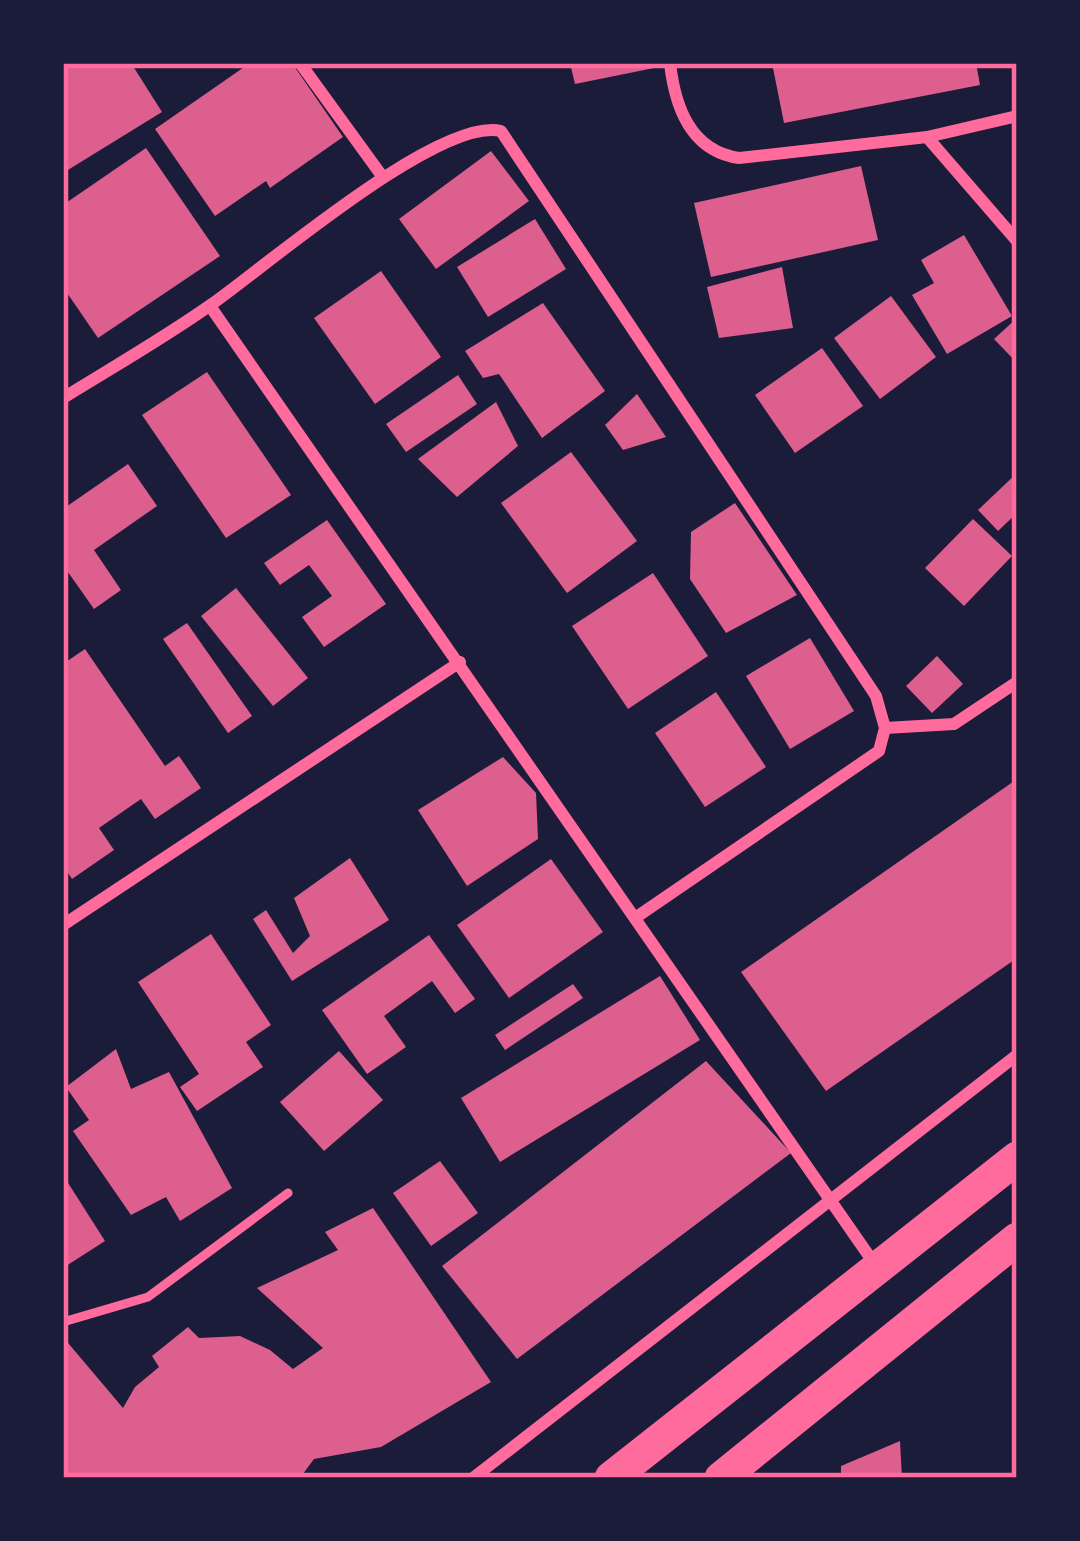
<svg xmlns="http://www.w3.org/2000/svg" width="1080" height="1541" font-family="Mulish,sans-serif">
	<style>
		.building { fill: #dd5f8e }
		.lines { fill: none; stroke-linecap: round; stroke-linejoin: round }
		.service { stroke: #ff6b9d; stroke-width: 9 }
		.minor { stroke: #ff6b9d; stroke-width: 12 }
		.trunk { stroke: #ff6b9d; stroke-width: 33 }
		.neatline { fill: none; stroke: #ff6b9d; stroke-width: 4.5 }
	</style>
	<rect width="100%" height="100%" fill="#1b1b3a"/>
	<g class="building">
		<path d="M63 63H131L162 112 63 173Z"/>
		<path d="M250 63H292L343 137 270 188 266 181 215 216 155 129Z"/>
		<path d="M570 63H669V65L575 84Z"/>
		<path d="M772 63H976L980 85 784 123Z"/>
		<path d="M146 148 220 256 98 338 63 287V205Z"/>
		<path d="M491 151 529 201 436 269 399 219Z"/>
		<path d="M861 166 878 240 711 277 694 203Z"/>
		<path d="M535 219 566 269 488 317 457 267Z"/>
		<path d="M964 235 1012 316 947 354 912 295 934 283 921 260Z"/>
		<path d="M782 267 793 328 719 338 707 287Z"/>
		<path d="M381 271 441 357 375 404 314 318Z"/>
		<path d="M891 296 936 357 880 399 834 338Z"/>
		<path d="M543 303 605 391 542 438 499 374 483 378 465 351Z"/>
		<path d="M1017 318V363L994 339Z"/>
		<path d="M822 348 863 406 795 453 755 395Z"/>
		<path d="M207 372 291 495 226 538 142 415Z"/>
		<path d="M458 375 477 404 406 452 386 424Z"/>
		<path d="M637 394 666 437 623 450 605 425Z"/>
		<path d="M496 402 518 446 457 497 418 459Z"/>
		<path d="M571 452 637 541 567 593 501 503Z"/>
		<path d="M128 464 157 506 94 550 121 590 94 609 63 565V509Z"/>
		<path d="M1017 473V513L998 531 978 510Z"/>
		<path d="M735 503 797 595 726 633 690 579 691 532Z"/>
		<path d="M973 519 1012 556 964 606 925 568Z"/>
		<path d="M327 520 386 604 324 647 302 617 332 596 309 565 280 585 264 563Z"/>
		<path d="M653 573 708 656 628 709 572 626Z"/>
		<path d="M236 588 308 678 273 706 201 616Z"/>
		<path d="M187 623 252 716 228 733 163 639Z"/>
		<path d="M810 638 854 711 790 749 746 676Z"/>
		<path d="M85 649 165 766 179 756 201 788 155 819 141 799 99 828 114 850 72 879 63 865V664Z"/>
		<path d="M937 656 963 684 932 713 906 686Z"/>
		<path d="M716 692 766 767 705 807 655 733Z"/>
		<path d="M503 757 536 793 538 839 467 886 418 810Z"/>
		<path d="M1017 779V958L826 1091 741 972Z"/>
		<path d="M350 858 389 920 292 981 253 919 266 910 293 953 310 936 294 898Z"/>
		<path d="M551 859 603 932 509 998 457 925Z"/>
		<path d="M211 934 271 1025 246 1042 263 1067 197 1111 180 1087 199 1074 138 982Z"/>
		<path d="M429 935 475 999 455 1013 432 981 384 1016 406 1047 367 1074 322 1010Z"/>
		<path d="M660 976 700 1040 500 1162 461 1098Z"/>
		<path d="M573 984 583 998 505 1050 495 1035Z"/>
		<path d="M116 1049 131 1089 169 1072 232 1188 180 1221 166 1197 131 1215 73 1131 89 1120 66 1087Z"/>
		<path d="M339 1051 383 1100 324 1151 280 1102Z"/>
		<path d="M706 1061 791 1153 517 1359 442 1266Z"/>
		<path d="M440 1161 478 1213 431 1246 393 1193Z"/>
		<path d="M63 1175 105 1241 63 1268Z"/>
		<path d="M373 1208 491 1382 381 1447 314 1459 300 1478H63V1337L123 1408 135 1387 159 1367 152 1356 188 1327 199 1338 240 1336 270 1350 293 1369 323 1348 257 1288 338 1250 325 1232Z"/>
		<path d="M900 1441 902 1478H841V1466Z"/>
	</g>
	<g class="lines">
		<path class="service" d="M63 1322 148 1297 288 1193"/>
		<g class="minor">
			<path d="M300 63 382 176"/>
			<path d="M670 63C675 108 691 151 739 158L927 137 1017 116"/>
			<path d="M927 137 1017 241"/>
			<path d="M210 306 876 1266"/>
			<path d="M63 398C113 367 164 338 212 304 266 266 440 116 501 131L876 696 885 728 879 751 635 918"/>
			<path d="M885 728 954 724 1017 682"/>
			<path d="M63 925 460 662"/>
			<path d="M473 1478 1017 1055"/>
		</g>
		<g class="trunk">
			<path d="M611 1478 1017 1158"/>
			<path d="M721 1478 1017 1239"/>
		</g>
	</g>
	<rect width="1080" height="1541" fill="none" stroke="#1b1b3a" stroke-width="132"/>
	<rect x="66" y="66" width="948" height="1409" class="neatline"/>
</svg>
